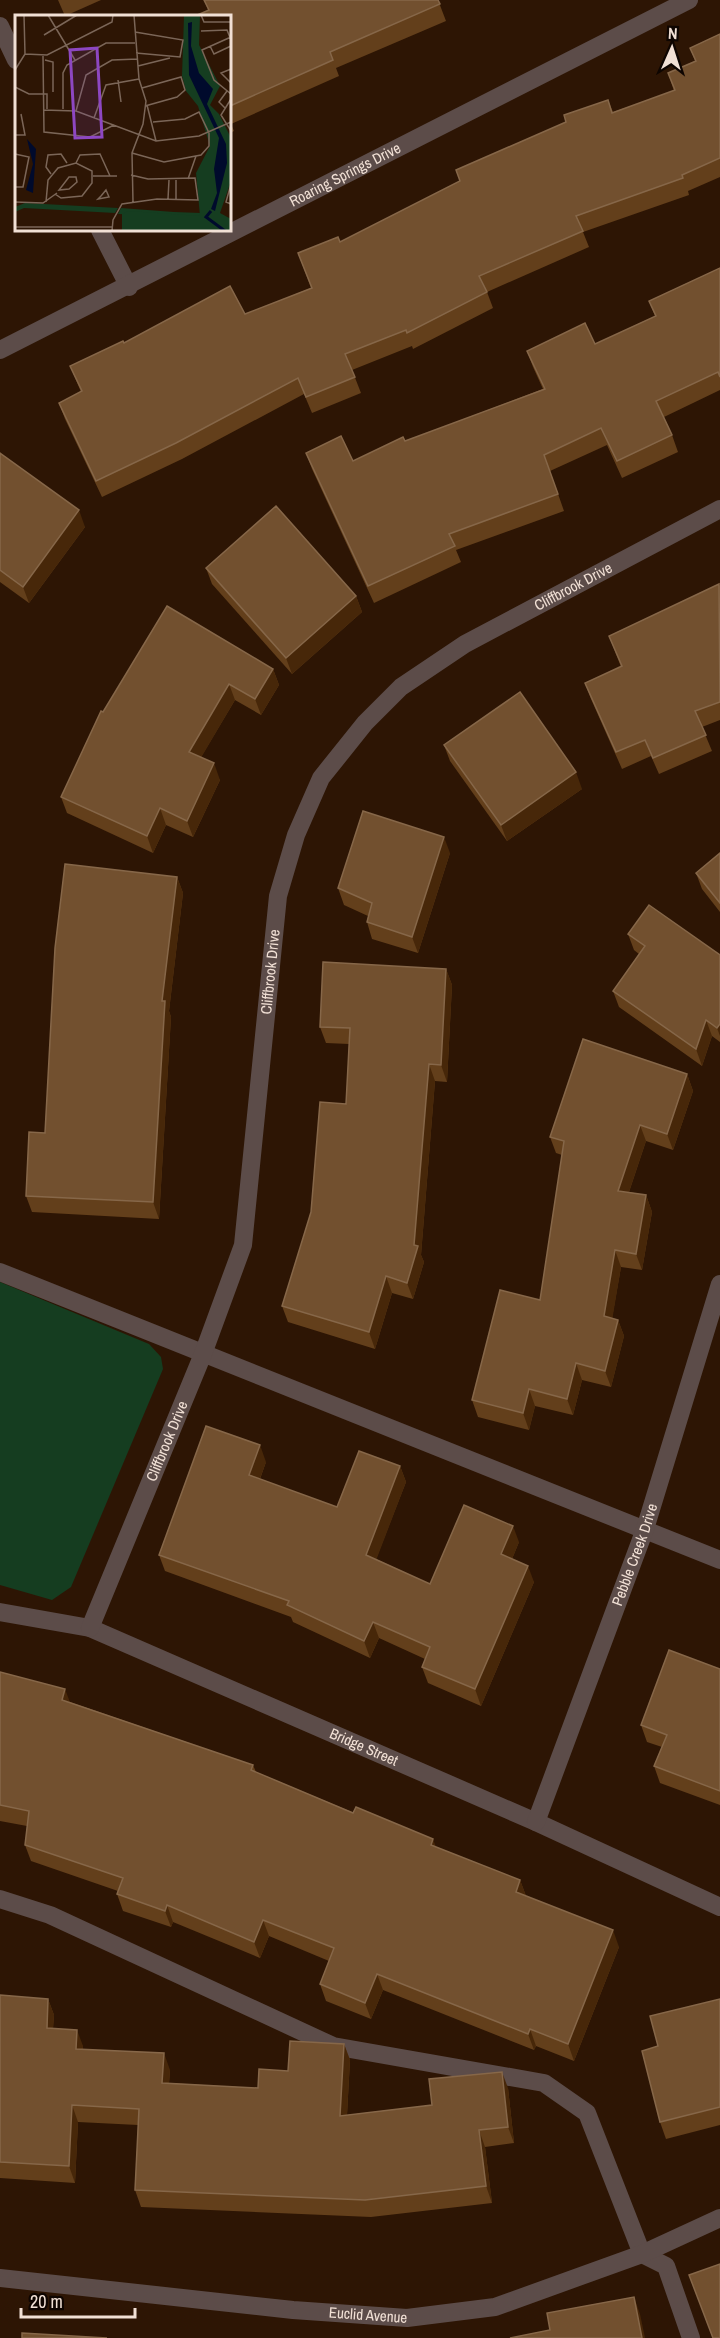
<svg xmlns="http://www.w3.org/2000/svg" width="720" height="2338" font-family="'Archivo Narrow',sans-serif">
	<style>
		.green { fill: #153d20 }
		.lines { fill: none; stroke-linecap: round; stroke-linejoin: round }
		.minor { stroke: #5c4c49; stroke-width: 18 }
		.wall { fill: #633f1b }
		.shaded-wall { fill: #472709 }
		.building { fill: #72502f; stroke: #866749; stroke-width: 1.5 }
		.labels { text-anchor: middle; stroke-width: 6; stroke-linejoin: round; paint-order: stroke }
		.street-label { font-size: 15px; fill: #f1e0d5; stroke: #0e0501 }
		.inset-river { fill: none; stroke: #000a2c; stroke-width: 3 }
		.inset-road { fill: none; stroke: #7b6658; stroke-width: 1.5 }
		.view { fill: #8d47c2; fill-opacity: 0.15; stroke: #8d47c2; stroke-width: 3 }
		.inset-edge { fill: none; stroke: #f1e0d5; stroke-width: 3 }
	</style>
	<rect width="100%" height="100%" fill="#2d1504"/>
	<path class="green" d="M0 1282 149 1344 161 1357 163 1369 71 1587 52 1600 0 1585Z"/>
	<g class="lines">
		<g class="minor">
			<path d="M0 26 16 60"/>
			<path d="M100 230 129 287"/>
			<path id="s1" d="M0 350 689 0"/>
			<path d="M0 1272 720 1560"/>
			<path id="s2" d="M0 1612 90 1628 536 1822 720 1907"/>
			<path id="s3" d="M90 1628 203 1354 243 1245 278 896 296 835 321 778 365 723 401 687 465 644 720 509"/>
			<path id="s4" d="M536 1822 645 1529 720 1284"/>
			<path d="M0 1899 50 1915 333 2046 544 2083 587 2113 642 2254 666 2266 691 2338"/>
			<path id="s5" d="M0 2278 293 2310 407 2318 495 2307 642 2254 720 2218"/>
		</g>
	</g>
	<g class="wall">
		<path d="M58 0H101L65 16Z"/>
		<path d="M204 0H438L446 21 336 68 339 76 231 124 234 131 230 133V16L208 10Z"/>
		<path d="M720 34V177L688 191 689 195 583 232 589 247 487 292 493 308 413 349 412 346 352 370 361 393 312 413 304 394 182 459 102 497 65 419 59 403 81 392 70 366 124 343 245 314 311 288 298 253 340 242 460 181 456 170 566 122 608 100 613 112 674 91 668 73 695 61 690 48Z"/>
		<path d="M720 268V390L664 417 672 435 678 452 622 478 607 445 550 471 564 511 456 550 461 562 374 603 312 469 306 453 353 461 543 389 533 367 527 351 595 344 655 316 649 301Z"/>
		<path d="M0 453 85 527 29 603 0 582Z"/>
		<path d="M206 568 356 596 362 612 292 674 212 584Z"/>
		<path d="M720 585V720L702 727 712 751 659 774 651 756 622 769 591 699 585 683 621 667 609 636Z"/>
		<path d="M273 669 279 685 261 715 235 700 201 757 220 780 193 837 166 825 153 853 67 813 61 797 103 712Z"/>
		<path d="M444 745 582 789 507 841 450 761Z"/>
		<path d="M450 853 418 953 372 939 367 922 368 916 344 905 338 888Z"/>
		<path d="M720 853V912L702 889 696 873Z"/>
		<path d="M177 877 183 893 169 1011 171 1017 159 1219 32 1212 26 1196 45 1133Z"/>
		<path d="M628 934 720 955V1042L712 1036 702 1066 619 1007 613 991 639 954 634 950Z"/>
		<path d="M446 969 452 985 447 1082 435 1081 421 1255 424 1262 413 1299 392 1293 375 1349 288 1322 282 1306 346 1104 349 1044 326 1043 320 1027Z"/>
		<path d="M687 1074 693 1091 673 1150 646 1141 629 1192 646 1195 652 1212 642 1270 621 1267 612 1318 618 1320 624 1336 611 1387 582 1380 573 1415 535 1406 529 1430 478 1417 472 1400 540 1300 562 1155 556 1153 550 1137Z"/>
		<path d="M266 1462 260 1479 337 1507 400 1466 406 1482 376 1559 430 1584 519 1542 512 1559 534 1582 481 1706 428 1683 422 1667 425 1659 379 1638 370 1658 293 1622 291 1617 165 1571 159 1555Z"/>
		<path d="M720 1669V1805L660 1783 654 1766 662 1747 647 1742 641 1725Z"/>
		<path d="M0 1672 70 1702 253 1765 256 1772 436 1847 520 1880 526 1896 619 1947 574 2061 536 2046 534 2050 383 1990 371 2019 326 2001 320 1984 329 1961 269 1936 260 1958 173 1922 171 1927 123 1911 117 1894 118 1891 31 1861 25 1845 27 1826 0 1821Z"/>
		<path d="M0 1995 48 1999 54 2015 53 2028 83 2046V2049L170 2070 169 2083 258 2088 288 2071 344 2044 350 2060 347 2115 432 2105 508 2088 514 2143 485 2147 492 2203 371 2217 141 2207 135 2190 138 2125 78 2122 75 2183 0 2178Z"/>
		<path d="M720 1999V2125L666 2139 660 2122 658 2046Z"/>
	</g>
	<g class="shaded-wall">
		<path d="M79 510 85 527 29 603 23 587Z"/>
		<path d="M356 596 362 612 292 674 286 658Z"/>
		<path d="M273 669 279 685 261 715 255 699Z"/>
		<path d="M229 684 235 700 195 768 189 752Z"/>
		<path d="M214 763 220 780 193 837 187 821Z"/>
		<path d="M576 772 582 789 507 841 501 825Z"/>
		<path d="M160 808 166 825 153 853 147 836Z"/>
		<path d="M444 837 450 853 418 953 412 937Z"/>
		<path d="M177 877 183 893 169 1011 171 1017 159 1219 153 1202 162 1001Z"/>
		<path d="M446 969 452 985 447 1082 441 1065Z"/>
		<path d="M706 1020 712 1036 702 1066 696 1049Z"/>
		<path d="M720 1024V1036L717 1028Z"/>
		<path d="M429 1064 435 1081 421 1255 424 1262 413 1299 407 1283 414 1245Z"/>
		<path d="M687 1074 693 1091 673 1150 667 1134Z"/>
		<path d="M640 1125 646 1141 624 1207 618 1191Z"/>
		<path d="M646 1195 652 1212 642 1270 636 1254Z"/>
		<path d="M615 1250 621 1267 610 1333 604 1316Z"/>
		<path d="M386 1276 392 1293 375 1349 369 1332Z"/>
		<path d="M618 1320 624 1336 611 1387 605 1371Z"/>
		<path d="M576 1363 582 1380 573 1415 567 1399Z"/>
		<path d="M529 1389 535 1406 529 1430 523 1413Z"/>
		<path d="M260 1445 266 1462 255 1492 249 1475Z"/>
		<path d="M400 1466 406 1482 372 1571 366 1555Z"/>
		<path d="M513 1526 519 1542 507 1571 501 1554Z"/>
		<path d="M528 1566 534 1582 481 1706 475 1689Z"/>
		<path d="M373 1622 379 1638 370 1658 364 1641Z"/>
		<path d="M65 1689 71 1705 62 1700Z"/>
		<path d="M433 1839 439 1855 431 1845Z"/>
		<path d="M520 1880 526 1896 516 1892Z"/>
		<path d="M167 1905 173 1922 171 1927 165 1911Z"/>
		<path d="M263 1920 269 1936 260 1958 254 1942Z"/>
		<path d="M613 1930 619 1947 574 2061 568 2044Z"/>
		<path d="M377 1974 383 1990 371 2019 365 2003Z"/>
		<path d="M48 1999 54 2015 52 2044 47 2028Z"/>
		<path d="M530 2029 536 2046 534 2050 528 2034Z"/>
		<path d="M77 2030 83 2046 82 2065 76 2049Z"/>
		<path d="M344 2044 350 2060 346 2132 340 2116Z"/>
		<path d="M164 2053 170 2070 168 2099 162 2083Z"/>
		<path d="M502 2072 508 2088 514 2143 508 2127Z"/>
		<path d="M72 2105 78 2122 75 2183 69 2166Z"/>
		<path d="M479 2130 485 2147 492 2203 486 2186Z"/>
		<path d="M634 2297 640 2314 645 2338H642Z"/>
	</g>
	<g class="building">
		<path d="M204 0H438L440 4 330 52 333 60 230 106V16H195L209 10Z"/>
		<path d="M720 34V158L682 175 683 178 576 216 583 231 479 276 487 292 407 333 406 330 345 354 355 377 306 397 298 378 176 443 96 481 59 403 82 391 70 366 123 341 124 343 230 286 245 314 312 288 298 253 338 237 340 242 460 181 456 170 566 122 564 115 608 100 612 113 675 90 668 73 696 61 690 48Z"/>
		<path d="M720 268V377L718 372 656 401 672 435 617 461 601 428 544 455 558 494 449 534 455 546 368 586 306 453 341 436 353 461 403 437 405 441 545 389 527 351 585 323 595 344 656 316 649 301Z"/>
		<path d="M0 453 79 510 23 587 0 570Z"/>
		<path d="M276 506 356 596 286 658 206 568Z"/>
		<path d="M719 584 720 702 695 711 706 735 653 758 645 740 616 752 585 683 622 666 609 636Z"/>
		<path d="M167 606 273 669 255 699 229 684 189 752 214 763 187 821 160 808 147 836 61 797 101 711 103 712Z"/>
		<path d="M520 692 576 772 501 825 444 745Z"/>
		<path d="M363 811 444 837 412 937 367 922 372 903 338 888Z"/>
		<path d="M720 853V903L696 873Z"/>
		<path d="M65 864 177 877 162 1001H165L153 1202 26 1196 29 1132 45 1133 55 948Z"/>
		<path d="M649 905 720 955V1024L717 1028 706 1020 696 1049 613 991 645 946 628 934Z"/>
		<path d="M323 962 446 969 441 1065 429 1064 414 1245 418 1246 407 1283 386 1276 369 1332 282 1306 311 1212 320 1102 346 1104 350 1028 320 1027Z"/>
		<path d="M583 1039 687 1074 667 1134 640 1125 618 1191 646 1195 636 1254 615 1250 604 1316 618 1320 605 1371 576 1363 567 1399 529 1389 523 1413 472 1400 500 1290 540 1300 564 1141 550 1137Z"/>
		<path d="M206 1426 260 1445 249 1475 337 1507 359 1451 400 1466 366 1555 430 1584 464 1505 513 1526 501 1554 528 1566 475 1689 422 1667 430 1647 373 1622 364 1641 287 1605 289 1601 159 1555Z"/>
		<path d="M669 1650 720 1669V1791L654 1766 667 1735 641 1725Z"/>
		<path d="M0 1672 65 1689 62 1700 253 1765 251 1770 353 1813 356 1807 433 1839 431 1845 520 1880 516 1892 613 1930 568 2044 530 2029 528 2034 377 1974 365 2003 320 1984 334 1948 263 1920 254 1942 167 1905 165 1911 117 1894 123 1878 25 1845 29 1811 0 1805Z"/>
		<path d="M0 1995 48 1999 47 2028 77 2030 76 2049 164 2053 162 2083 258 2088 259 2069 288 2071 290 2041 344 2044 340 2116 432 2105 429 2079 502 2072 508 2127 479 2130 486 2186 365 2200 135 2190 139 2109 72 2105 69 2166 0 2162Z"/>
		<path d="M720 1999V2107L660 2122 642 2051 658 2046 650 2016Z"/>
		<path d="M720 2264V2338H713L689 2275Z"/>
		<path d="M634 2297 642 2338H510L550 2330 547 2313Z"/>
		<path d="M22 2333 107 2338H22Z"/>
	</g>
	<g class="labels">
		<g class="street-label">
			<text dy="5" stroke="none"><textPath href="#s1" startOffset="387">Roaring Springs Drive</textPath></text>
			<text dy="5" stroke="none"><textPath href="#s3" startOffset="1210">Cliffbrook Drive</textPath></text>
			<text dy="5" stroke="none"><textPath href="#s3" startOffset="687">Cliffbrook Drive</textPath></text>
			<text dy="5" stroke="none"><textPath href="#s3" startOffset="202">Cliffbrook Drive</textPath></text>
			<text dy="5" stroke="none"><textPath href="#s4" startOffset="285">Pebble Creek Drive</textPath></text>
			<text dy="5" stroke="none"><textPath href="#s2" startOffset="390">Bridge Street</textPath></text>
			<text dy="5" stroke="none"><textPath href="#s5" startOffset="370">Euclid Avenue</textPath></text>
		</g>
	</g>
	<g transform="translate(15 15)">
		<rect width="216" height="216" fill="#2d1504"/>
		<path d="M106 193 159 197 186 198 185 202 103 199Z" fill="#153d20"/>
		<path d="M185 0 184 30 205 71 195 90 204 99 216 123V166L205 198 216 204V216H107V199L114 196 185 201 181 158 195 131 183 91 171 76 167 61 169 1ZM10 188 103 193 100 198 9 193 0 197V192Z" fill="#153d20"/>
		<path d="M177 7 176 31 184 58 198 74 192 89 211 129 212 148 200 196 196 194 202 178 199 154 204 123 174 60 173 8ZM12 124 21 134 18 178 11 175 18 149Z" fill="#000a2c"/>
		<path class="inset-river" d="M196 196 191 202 210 216"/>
		<path class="inset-road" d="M33 0 60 45M186 0 189 7H216M186 16 212 15 216 25M120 17 168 25 165 42 121 38M29 20 62 0M216 22 187 35 199 65 216 79M195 31 199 39 216 31M10 39 32 40 97 7 98 0M28 41 29 117 75 122 99 110M30 45 38 47V77M123 51 155 43M216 54 206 58 216 68M0 55 10 39 9 0M103 65 106 87M0 72 14 79H32V94M127 73 166 62 170 75 162 82 130 91M216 84 206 100 216 116M132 90 141 126M210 93 204 87 212 76M48 94V58L52 50 91 28H120M28 95 61 96 141 126 184 121 216 107M61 96 71 60 97 45 123 44M79 103 91 70 124 64M0 120H10L6 99M117 138 149 147 186 140 194 131V118L184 97 170 104 138 107M0 139 14 142 8 172H0M61 148 65 140 85 139 95 161M36 159 31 152 33 140 46 139 52 148M78 161H102M54 162H61L62 167 54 174 44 175ZM173 164 181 141M216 169 211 187 216 189M91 175 94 182 83 184 86 181ZM153 184 154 165M161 185V165M0 187 28 188 42 178M31 187 33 165 43 153 61 148 77 156V168L67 181 46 183 40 179M118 187 117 138 128 109 131 86 124 64 119 0M0 212H97M97 216 98 205 107 189 142 184 183 185 180 163 133 164 116 160"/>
		<path class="view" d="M82 33 87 122 60 123 55 35Z"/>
		<rect width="216" height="216" class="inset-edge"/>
	</g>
	<g transform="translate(672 48) rotate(3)" stroke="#0e0501" stroke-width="4.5" paint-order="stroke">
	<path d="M0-4.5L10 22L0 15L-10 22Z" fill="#f1e0d5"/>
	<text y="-9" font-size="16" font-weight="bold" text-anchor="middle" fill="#f1e0d5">N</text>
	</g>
	<path d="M21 2308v9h114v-9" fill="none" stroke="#f1e0d5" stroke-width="3"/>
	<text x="30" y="2308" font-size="18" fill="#f1e0d5" stroke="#0e0501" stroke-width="4.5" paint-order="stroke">20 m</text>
</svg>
